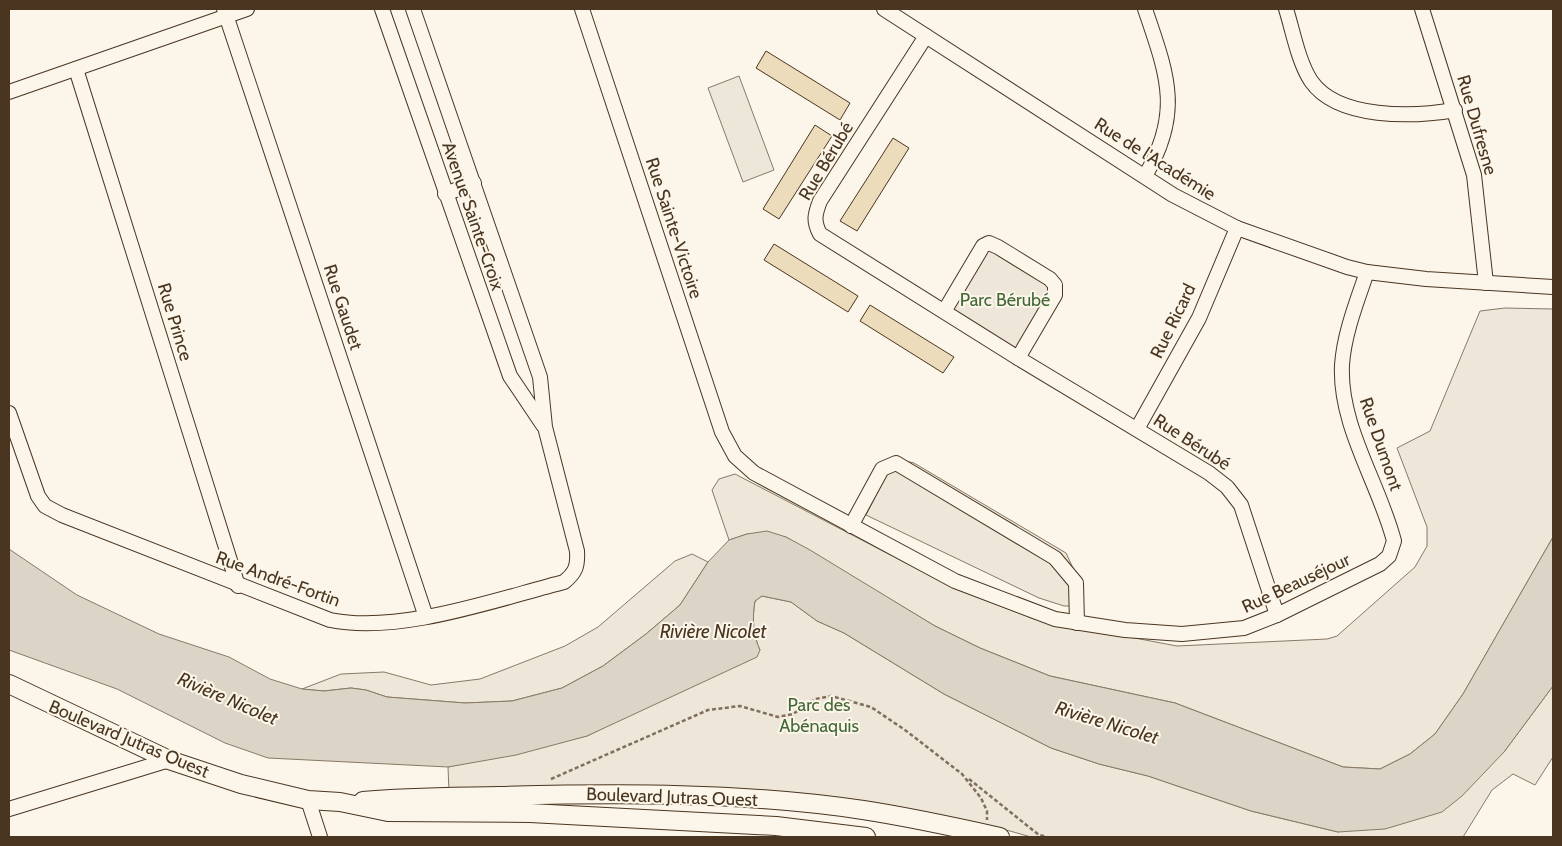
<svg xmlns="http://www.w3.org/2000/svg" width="1562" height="846" font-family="Cabin,sans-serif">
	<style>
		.green { fill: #ede6d9; stroke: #887966 }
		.parking { fill: #ede7d9; stroke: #887966 }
		.water { fill: #dcd4c6; stroke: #887966 }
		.building { fill: #ecdcbc; stroke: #4a3520 }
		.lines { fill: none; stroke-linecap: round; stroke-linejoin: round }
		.minor-casing { stroke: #4a3520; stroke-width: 16 }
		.major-casing { stroke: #4a3520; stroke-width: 20 }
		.path { stroke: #7f6f5c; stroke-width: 2.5; stroke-dasharray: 4 2.5; stroke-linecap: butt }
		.minor { stroke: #fbf6e9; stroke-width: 14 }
		.major { stroke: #fbf6e9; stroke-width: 18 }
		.labels { text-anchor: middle; stroke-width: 4; stroke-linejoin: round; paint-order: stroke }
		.street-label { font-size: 18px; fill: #4a3520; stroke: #fbf6e9 }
		.park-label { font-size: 18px; fill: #436837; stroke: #fbf6e9 }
		.water-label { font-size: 19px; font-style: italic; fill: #4a3520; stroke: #fbf6e9 }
	</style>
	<rect width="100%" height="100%" fill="#fbf6e9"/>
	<g class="green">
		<path d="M983 246 1055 285 1018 358 945 310Z"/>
		<path d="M1505 308 1553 309V537L1463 694 1435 734 1410 754 1380 769 1343 767 1175 703 1050 676 980 648 935 626 786 537 747 534 729 540 712 490 719 479 735 474 954 588 1034 619 1177 646 1327 639 1337 636 1415 567 1427 546V527L1397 448 1430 431 1480 311Z"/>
		<path d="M901 460 914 463 1066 553 1073 568 1077 606H1064L1039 598 866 515 892 464Z"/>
		<path d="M692 554 708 562 680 605 646 634 603 666 562 688 512 701 465 703 387 697 366 690 351 688 324 691 302 689 341 674 384 672 431 685 480 679 565 646 598 627 675 561Z"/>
		<path d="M762 596 791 602 817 621 844 633 944 694 1051 748 1099 764 1148 776 1251 811 1338 832 1504 752 1553 686V757L1535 785 1513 774 1492 790 1463 837H1031L1010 831 881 805 715 790 572 786 449 792 448 767 587 736 760 650C753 636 752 617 755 601Z"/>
	</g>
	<path class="parking" d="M739 76 774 170 743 182 708 88Z"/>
	<path class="water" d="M767 531 786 537 810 550 935 626 980 648 1050 676 1175 703 1343 767 1380 769 1410 754 1435 734 1463 694 1553 537V686L1504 752 1462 796 1442 812 1385 829 1338 832 1251 811 1148 776 1099 764 1051 748 944 694 844 633 817 621 791 602 762 596 755 601C752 617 753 636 760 650L757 657 587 736 516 755 448 767 268 758 225 743 117 689 9 650V549L77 595 159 634 229 657 270 679 302 689 324 691 351 688 366 690 387 697 465 703 512 701 562 688 603 666 646 634 680 605 708 562 729 540 747 534Z"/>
	<g class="building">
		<path d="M766 51 850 103 840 120 756 68Z"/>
		<path d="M815 125 832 136 779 219 763 209Z"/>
		<path d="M893 138 909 148 857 231 840 221Z"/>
		<path d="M774 244 858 296 848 312 764 260Z"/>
		<path d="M870 305 954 357 943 373 860 321Z"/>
	</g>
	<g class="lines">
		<g class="minor-casing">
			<g id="minor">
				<path d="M224 9 426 617"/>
				<path d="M382 9 510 376 543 425"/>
				<path d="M582 9 722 432 735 456 754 473 955 581 1055 619 1125 630 1182 634 1244 628 1277 615 1380 564 1389 556 1394 541C1379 483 1339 426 1342 365 1344 334 1357 301 1367 272"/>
				<path d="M884 9 1173 195 1237 228 1347 267 1367 272 1426 279 1553 287"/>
				<path d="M1286 9C1293 31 1298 61 1311 81 1338 120 1414 117 1455 110"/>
				<path d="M1422 9 1474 175 1486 283"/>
				<path d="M926 36 820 201C815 214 813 221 820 234L1018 358 1209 473 1227 487 1241 505 1277 615"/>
				<path d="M76 69 238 586"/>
				<path d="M9 92 247 9"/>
				<path d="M1145 176C1183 112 1167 74 1145 9"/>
				<path d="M445 194 474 183"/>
				<path d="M945 310 983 246 989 243 998 247 1050 279 1055 285V295L1018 358"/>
				<path d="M9 413 38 496 45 506 62 515 330 620C400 634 494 600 564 582 575 573 578 567 577 551L545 427 540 377 413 9"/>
				<path d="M1137 429 1199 318 1237 228"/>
				<path d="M851 526 882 469 896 463 1055 558 1076 583 1077 623"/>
				<path d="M308 800 320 837"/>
				<path d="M9 809 169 760"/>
			</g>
		</g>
		<g class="major-casing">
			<g id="major">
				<path d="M9 684 169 760 241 784 308 800 340 802 388 812 530 813 776 826 866 837"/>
				<path d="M363 801C408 797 454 797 499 796 620 793 743 792 863 810 909 817 955 827 1000 837"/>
			</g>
		</g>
		<g class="path">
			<path d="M551 779 708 710 740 706 778 717 793 714 815 699 831 696 871 707 905 730 962 774 981 798 987 811V820"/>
			<path d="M969 779 1039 835 1047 837"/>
		</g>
		<use href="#minor" class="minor"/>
		<use href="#major" class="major"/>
	</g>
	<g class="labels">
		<g class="street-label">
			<text transform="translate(1477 125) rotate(74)" y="6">Rue Dufresne</text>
			<text transform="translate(1155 159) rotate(32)" y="6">Rue de l'Académie</text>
			<text transform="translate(826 161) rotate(-59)" y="6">Rue Bérubé</text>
			<text transform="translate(473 216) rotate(71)" y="6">Avenue Sainte-Croix</text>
			<text transform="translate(674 228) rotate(72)" y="6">Rue Sainte-Victoire</text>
			<text transform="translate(343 307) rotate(72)" y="6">Rue Gaudet</text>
			<text transform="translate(1173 321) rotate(-64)" y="6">Rue Ricard</text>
			<text transform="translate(175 322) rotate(73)" y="6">Rue Prince</text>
			<text transform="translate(1192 442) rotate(33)" y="6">Rue Bérubé</text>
			<text transform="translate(1381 444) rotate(71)" y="6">Rue Dumont</text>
			<text transform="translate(278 579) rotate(20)" y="6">Rue André-Fortin</text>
			<text transform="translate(1296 583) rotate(-25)" y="6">Rue Beauséjour</text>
			<text transform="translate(129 739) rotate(23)" y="6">Boulevard Jutras Ouest</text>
			<text transform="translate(672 797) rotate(2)" y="6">Boulevard Jutras Ouest</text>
		</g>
		<g class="park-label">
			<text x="1005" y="306">Parc Bérubé</text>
			<text x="819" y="711">Parc des<tspan x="819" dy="21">Abénaquis</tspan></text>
		</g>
		<g class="water-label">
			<text x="713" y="638">Rivière Nicolet</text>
			<text transform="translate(228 698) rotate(23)" y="7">Rivière Nicolet</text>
			<text transform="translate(1107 722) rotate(17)" y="7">Rivière Nicolet</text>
		</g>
	</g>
	<rect width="1562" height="846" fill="none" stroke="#4a3520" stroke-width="20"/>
</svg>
